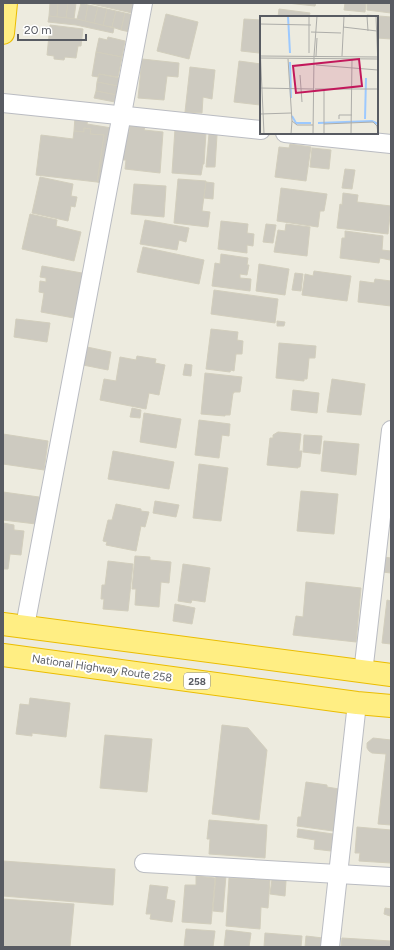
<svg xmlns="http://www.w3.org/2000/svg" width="394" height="950" font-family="Figtree,sans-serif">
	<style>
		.building { fill: #cdcac0; stroke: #d2cebd }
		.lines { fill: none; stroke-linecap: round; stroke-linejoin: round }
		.street-casing { stroke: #babcc2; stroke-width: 20 }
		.highway-casing { stroke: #ebbd00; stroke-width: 24 }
		.street { stroke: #fff; stroke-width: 18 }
		.highway { stroke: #ffee83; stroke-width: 22 }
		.labels { text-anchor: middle; stroke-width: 4; stroke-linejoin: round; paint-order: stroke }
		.shield { fill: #fff; stroke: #8a8c91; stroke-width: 1 }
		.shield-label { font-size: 10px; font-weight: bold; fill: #585b62 }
		.street-label { font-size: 11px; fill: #585b62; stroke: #fff }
		.inset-river { fill: none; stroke: #9cc9ff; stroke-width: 2 }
		.inset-road { fill: none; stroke: #adada9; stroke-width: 1 }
		.view { fill: #c2185b; fill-opacity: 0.15; stroke: #c2185b; stroke-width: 2 }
		.inset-edge { fill: none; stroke: #585b62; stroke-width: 2 }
	</style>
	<rect width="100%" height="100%" fill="#edebdf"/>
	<g class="building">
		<path d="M50 3H58L57 17 49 16Z"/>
		<path d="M58 3H68L66 18 57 17Z"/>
		<path d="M68 3H76L74 19 66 18Z"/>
		<path d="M81 3 88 5 85 22 77 19Z"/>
		<path d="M88 3H135L132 13Z"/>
		<path d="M287 3H316L315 6Z"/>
		<path d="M345 3H366L365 12 344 10Z"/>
		<path d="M367 3H391V13L367 10Z"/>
		<path d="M88 5 98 7 94 23 85 22Z"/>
		<path d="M98 7 107 9 103 26 94 23Z"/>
		<path d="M107 9 116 11 112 27 103 26Z"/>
		<path d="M279 9 310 13 309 17H278Z"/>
		<path d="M116 11 125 13 121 30 112 27Z"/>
		<path d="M125 13 134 15 130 32 121 30Z"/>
		<path d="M166 14 198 22 189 59 157 51Z"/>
		<path d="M349 15 364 17H348Z"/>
		<path d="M367 15 391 17V39L377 38V17H367Z"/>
		<path d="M49 16 77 19 114 28 113 33 76 25 48 22Z"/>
		<path d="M244 19 261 20V43H260L259 53 241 51Z"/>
		<path d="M50 25 83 29 81 46H78L76 58 65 57 64 60 54 59V56L47 55Z"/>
		<path d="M108 37 125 41 122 57 96 52 99 38 107 40Z"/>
		<path d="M96 52 122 57 118 77 99 74 98 77 92 76Z"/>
		<path d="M142 59 179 63 178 77 167 76 164 100 138 98Z"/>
		<path d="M239 61 261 64V93L260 105 234 102Z"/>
		<path d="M190 67 215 70 212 99 203 97 202 113 185 112Z"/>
		<path d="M99 74 120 78 118 86 97 82Z"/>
		<path d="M97 82 118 86 117 95 96 91Z"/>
		<path d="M96 91 117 95 115 102 94 98Z"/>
		<path d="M75 117 88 118 87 124 112 128 101 183 97 182 104 135 90 134 91 129 84 128V132L74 131Z"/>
		<path d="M130 126 145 127 144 130 163 132 160 173 125 169 126 160H122L125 132H129Z"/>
		<path d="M84 128 91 129 90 134 104 135 97 182 36 175 41 135 73 139 74 131 84 132Z"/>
		<path d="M175 129 206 132 204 164H203L201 175 172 173Z"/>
		<path d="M209 134 217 135 215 167H206Z"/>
		<path d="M290 144 311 147 306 181 275 177 279 147 289 148Z"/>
		<path d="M312 148 331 150 329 169 310 167Z"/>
		<path d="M345 169 355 170 352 189 342 188Z"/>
		<path d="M40 177 73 184 71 196 77 197 75 207 71 206 68 221 32 213Z"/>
		<path d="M178 179 206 181 202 211 210 212 208 227 174 223Z"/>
		<path d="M206 182 214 183 213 199 204 198Z"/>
		<path d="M134 184 166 186 164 217 131 214Z"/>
		<path d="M281 188 327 194 324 211H320L318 227 277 221Z"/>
		<path d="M343 193 358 195 357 202 391 206 388 234 337 228 340 204 342 205Z"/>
		<path d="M30 214 57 220 56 226 81 232 74 261 22 249Z"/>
		<path d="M145 220 189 228 186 242 179 240 177 250 140 244Z"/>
		<path d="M221 221 248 224 247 233 254 234 253 246 247 245V253L218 249Z"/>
		<path d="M266 224 276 225 273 243 263 242Z"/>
		<path d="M286 224 310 227 307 256 274 252 278 230 285 231Z"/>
		<path d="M345 231 383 236 382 250 391 251 390 260 380 258 379 263 340 258 342 238H345Z"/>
		<path d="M143 247 204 260 199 284 137 272Z"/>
		<path d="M221 254 248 258 247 265H249L247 275 240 274V278L251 279 250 291 212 286 215 263 220 264Z"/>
		<path d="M259 264 289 269 285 295 256 291Z"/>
		<path d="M42 266 82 273 74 318 41 312 44 293 39 292 40 281 46 282V278L40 277Z"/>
		<path d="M314 271 351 276 347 301 302 295 305 274 313 276Z"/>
		<path d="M295 273 303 274 301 291 292 290Z"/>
		<path d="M375 279 391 281V306L358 302 360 281 374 283Z"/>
		<path d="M214 290 278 299 275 323 211 314Z"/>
		<path d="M16 319 50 323 47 342 14 337Z"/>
		<path d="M277 321 285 322 284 326H277Z"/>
		<path d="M211 329 238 332 237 340 243 341 242 354H236L234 371 231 370 230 372 206 369Z"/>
		<path d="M279 343 316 346 315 358H309L307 379H304V381L276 378Z"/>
		<path d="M87 347 111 352 108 370 83 365Z"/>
		<path d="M137 356 156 359 155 363 165 365 159 395 149 393 146 409 100 400 104 379 116 381 120 357 136 360Z"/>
		<path d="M185 364 192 365 191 376 183 375Z"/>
		<path d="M205 373 242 377 240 392H234V393H233L230 415H225V416L201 414Z"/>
		<path d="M332 379 365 384 361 415 327 412Z"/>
		<path d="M293 390 319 393 317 413 291 410Z"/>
		<path d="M132 408 141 410 140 418 130 417Z"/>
		<path d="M144 413 181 419 176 448 140 442Z"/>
		<path d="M199 420 230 424 229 436 222 435 219 458 195 455Z"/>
		<path d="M278 432 301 434 299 451H302L300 467H298V468L267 465 270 438H273V435Z"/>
		<path d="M3 434 48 441 44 470 3 464Z"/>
		<path d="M304 435 322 436 320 454 303 452Z"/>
		<path d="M324 441 359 444 356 475 321 471Z"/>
		<path d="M113 451 174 462 169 489 108 479Z"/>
		<path d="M199 464 228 468 221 521 193 518Z"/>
		<path d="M301 491 338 494 334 534 297 531Z"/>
		<path d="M3 492 39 497 36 524 3 520Z"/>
		<path d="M155 501 179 505 176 517 153 513Z"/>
		<path d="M116 504 141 509V511L149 512 145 527 141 526 136 551 106 545 107 542 103 541 108 520H112Z"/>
		<path d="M3 523 14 525V530L24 531 21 555 10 554 8 569H3Z"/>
		<path d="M135 556 150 557V560L171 562 169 583 161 582 159 607 135 605 136 589H132Z"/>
		<path d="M384 557 391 558V573L382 572Z"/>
		<path d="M108 561 133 564 128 611 103 609 104 599H101L102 585H105Z"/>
		<path d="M183 564 210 568 205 602 192 600 191 603 178 601Z"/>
		<path d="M306 582 361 588 356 642 293 635 296 616 303 617Z"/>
		<path d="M387 600 391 601V644L382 643Z"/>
		<path d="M175 604 195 608 192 624 173 621Z"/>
		<path d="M30 698 70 703 66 737 32 733V736L16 734 20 704 29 705Z"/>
		<path d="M222 725 248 728 267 750 259 820 212 814Z"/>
		<path d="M105 735 152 739 147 792 100 788Z"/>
		<path d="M373 738 391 740V825L378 824 386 754 372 753 369 751 367 748V743Z"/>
		<path d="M306 782 327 785V787L339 789 333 831 297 826 298 817H301Z"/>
		<path d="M209 820 267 825 265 858 209 854 210 839H207Z"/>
		<path d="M357 827 391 830V863L359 861 360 853H355Z"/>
		<path d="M298 829 333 834 331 851 314 849 315 840 297 837Z"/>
		<path d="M3 861 115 869 113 905 3 896Z"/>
		<path d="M216 874 226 875 223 912 213 911Z"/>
		<path d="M196 876 215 878 211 924 182 922 185 885H196Z"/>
		<path d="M229 878 270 880 268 908 261 907 260 929 226 926Z"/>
		<path d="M272 879 286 881 285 896 270 894Z"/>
		<path d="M150 885 168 887 166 899 175 901 172 922 150 919 151 914H146Z"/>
		<path d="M3 899 74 904 70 947 3 946Z"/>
		<path d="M385 908 391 909 390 916 384 914Z"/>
		<path d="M186 929 215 931 213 947H184Z"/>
		<path d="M226 930 251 933 249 947H224Z"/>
		<path d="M265 933 302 936 301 947H264Z"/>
		<path d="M306 936 323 938 322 947H305Z"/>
		<path d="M342 938 391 941V947H341Z"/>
	</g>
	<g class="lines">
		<g class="street-casing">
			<g id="street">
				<path d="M3 103 261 130"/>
				<path d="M285 133 391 144"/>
				<path d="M25 626 143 3"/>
				<path d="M363 673 391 430"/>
				<path d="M144 863 391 877"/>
				<path d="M330 947 357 703"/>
			</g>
		</g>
		<g class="highway-casing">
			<g id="highway">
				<path d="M3 33 6 3"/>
				<path d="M3 624 391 675"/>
				<path d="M3 655 357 703 391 706"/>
			</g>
		</g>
		<use href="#street" class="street"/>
		<use href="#highway" class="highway"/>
	</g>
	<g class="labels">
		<rect class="shield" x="184" y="673" width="26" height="16" rx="3"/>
		<g class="shield-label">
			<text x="197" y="685">258</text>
		</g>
		<g class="street-label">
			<text transform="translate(102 668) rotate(8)" y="4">National Highway Route 258</text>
		</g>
	</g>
	<g transform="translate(260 16)">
		<rect width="118" height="118" fill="#edebdf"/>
		<path class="inset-river" d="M28 0 30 37M30 46 31 82M32 100 36 107H51M105 103 106 62M58 107 112 105 118 108"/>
		<path class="inset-road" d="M107 0 108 15M116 0 118 50M0 8 51 9M83 11 117 15M51 16 81 17M0 30 4 118M49 37V0M0 40 118 41M54 40 57 0M56 40 57 22M82 40 84 0M0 42 118 43M28 43 32 105 37 109H53M56 49 118 54M40 59 42 86M0 72 53 73M55 73H118M0 98 31 97M79 103V99H92M64 108 113 106 117 110 118 118M31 118 32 105M53 118 54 41M64 118V73M91 118 92 43"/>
		<path class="view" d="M99 43 102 70 36 77 33 50Z"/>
		<rect width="118" height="118" class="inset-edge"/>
	</g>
	<rect width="394" height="950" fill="none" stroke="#585b62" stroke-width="8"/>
	<path d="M18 34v6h68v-6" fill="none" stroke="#585b62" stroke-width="2"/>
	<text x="24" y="34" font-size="12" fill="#585b62" stroke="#ffffff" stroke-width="3" paint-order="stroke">20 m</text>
</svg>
